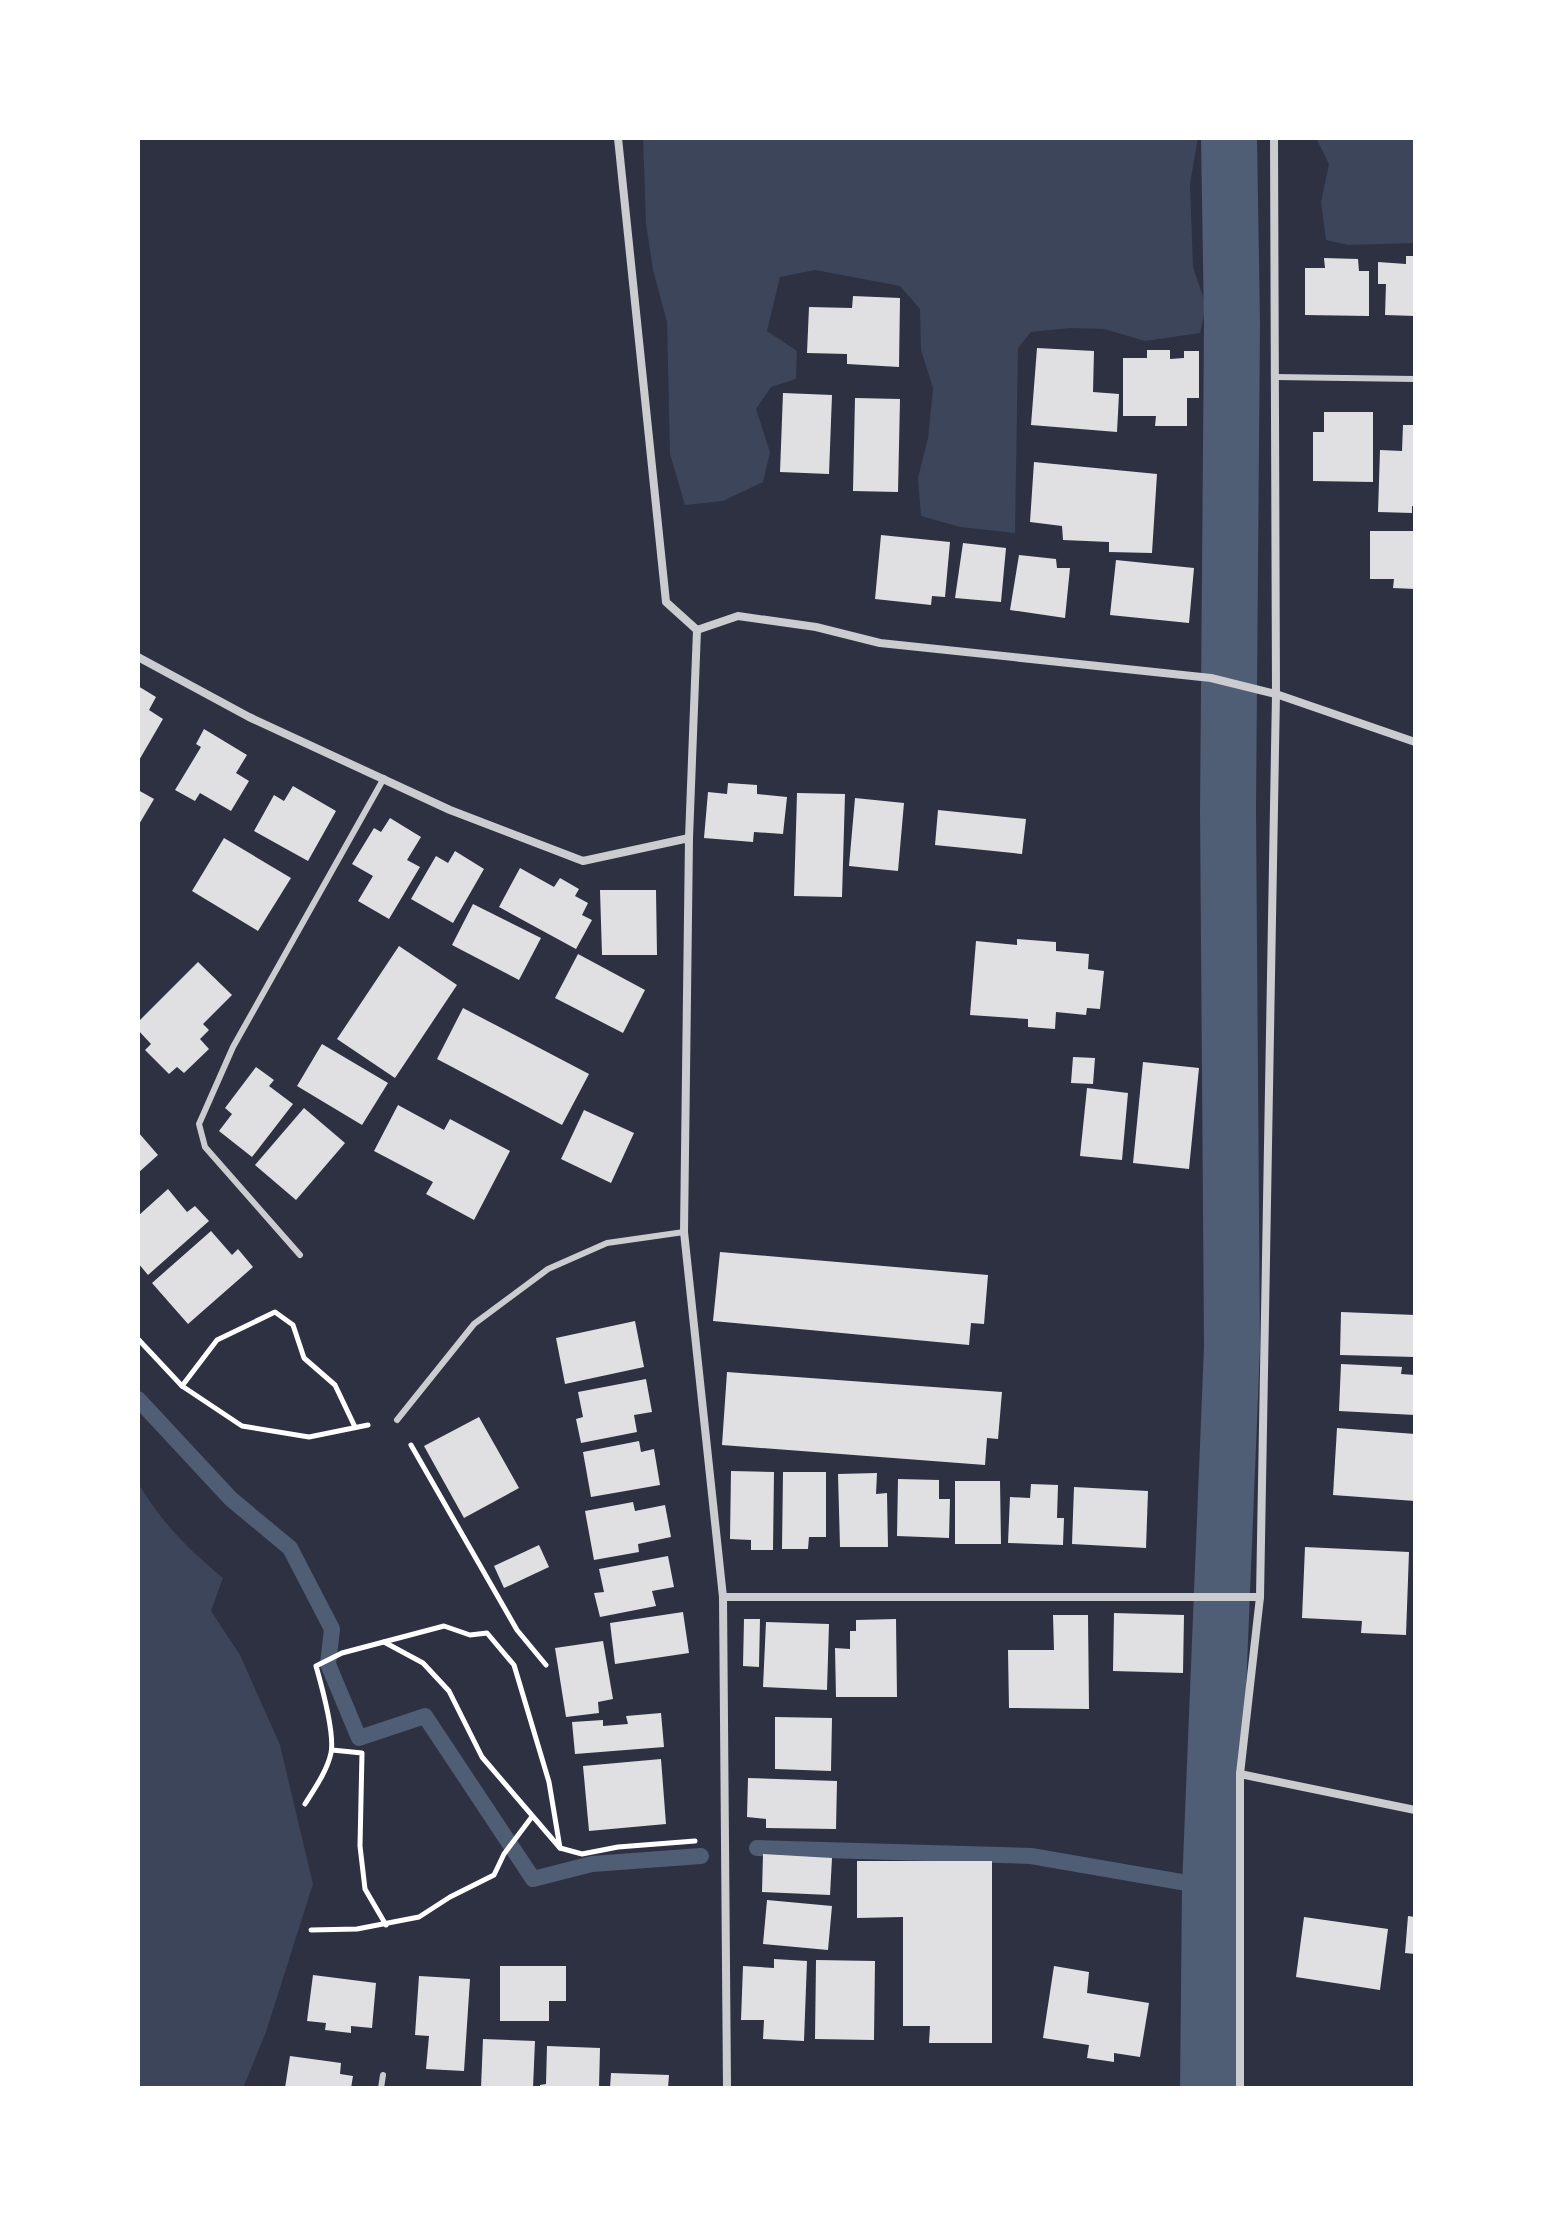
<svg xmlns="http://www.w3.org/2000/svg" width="1553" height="2226" font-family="Rubik,sans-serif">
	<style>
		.green { fill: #3c4559 }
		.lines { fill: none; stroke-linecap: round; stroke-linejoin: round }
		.stream { stroke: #4f5d75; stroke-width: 16 }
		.canal { stroke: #4f5d75; stroke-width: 56 }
		.building { fill: #e0e0e3 }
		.path { stroke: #fff; stroke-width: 5 }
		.service { stroke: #caccd0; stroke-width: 6 }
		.minor { stroke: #caccd0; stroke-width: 8 }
	</style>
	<rect width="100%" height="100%" fill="#2d3142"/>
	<g class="green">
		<path d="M643 138H1198L1190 183 1193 267 1206 306 1200 333 1145 341 1104 329 1070 328 1031 332 1018 348 1015 533 960 527 921 516 918 478 928 438 933 388 921 350 920 309 900 286 815 270 780 277 767 331 797 351 796 379 771 387 756 409 770 452 763 482 723 501 685 505 670 454 667 322 653 270 646 224Z"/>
		<path d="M1316 138H1415V243L1348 245 1326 240 1321 202 1329 164Z"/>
		<path d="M138 1483C161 1522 189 1550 223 1578L211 1611 240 1655 280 1745 313 1884 266 2032 243 2088H138Z"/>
	</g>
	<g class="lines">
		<g class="stream">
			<path d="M138 1399 231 1499 290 1548 332 1629 328 1664 359 1738 425 1716 533 1879 592 1864 701 1856"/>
			<path d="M757 1848 1031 1856 1210 1887"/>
		</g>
		<path class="canal" d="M1208 2088 1210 1887 1232 1347 1228 810 1232 324 1229 138"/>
	</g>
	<g class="building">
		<path d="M1406 256H1415V316L1385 315 1386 284H1378V262L1406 264Z"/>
		<path d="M1324 258 1358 259 1359 271H1369V316L1305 315V268H1325Z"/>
		<path d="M853 296 900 298 899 367 847 364V354L807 353 809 307 852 308Z"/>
		<path d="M1037 348 1094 351 1093 392 1119 394 1117 432 1031 425Z"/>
		<path d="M1147 350H1170V359L1184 358V351H1199V398H1187V426H1155L1156 416H1123V358H1147Z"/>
		<path d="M783 393 832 395 829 474 780 472Z"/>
		<path d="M855 398 900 399 898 492 853 491Z"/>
		<path d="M1324 412H1373V482L1313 481V432H1324Z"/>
		<path d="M1403 425H1415V507L1412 506V513L1378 512 1380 450 1402 451Z"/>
		<path d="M1034 462 1157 474 1152 553 1109 552V542L1063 540 1062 526 1030 522Z"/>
		<path d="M1370 531H1415V589L1393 588 1394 579H1370Z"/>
		<path d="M881 535 950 542 945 597 932 596 931 605 875 599Z"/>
		<path d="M963 543 1006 548 1001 602 955 598Z"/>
		<path d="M1019 555 1056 559 1057 568H1070L1065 618 1010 610Z"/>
		<path d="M1116 560 1194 568 1189 623 1110 615Z"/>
		<path d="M138 686 156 697 149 710 163 719 138 762Z"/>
		<path d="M204 729 247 755 236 773 249 781 231 811 200 793 195 801 175 790 201 747 196 744Z"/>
		<path d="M728 783 757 785V794L787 797 783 834 754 832 753 842 704 838 708 792 727 794Z"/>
		<path d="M293 786 336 811 308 861 254 831 274 795 284 801Z"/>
		<path d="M138 790 154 799 138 826Z"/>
		<path d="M797 793 845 794 842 897 794 896Z"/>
		<path d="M855 798 904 803 898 871 849 866Z"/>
		<path d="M938 810 1026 819 1022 854 935 845Z"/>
		<path d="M390 818 421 837 407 860 420 867 389 919 358 901 373 876 352 864 374 828 381 832Z"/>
		<path d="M224 838 291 878 258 931 192 891Z"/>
		<path d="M455 851 484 869 453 923 411 899 436 856 448 863Z"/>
		<path d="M520 868 554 887 560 878 579 889 575 896 588 903 582 915 592 920 576 949 499 907Z"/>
		<path d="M600 890H656L657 955H602Z"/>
		<path d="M473 904 541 938 519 980 452 945Z"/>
		<path d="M1017 939 1056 942V951L1089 954 1088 969 1104 971 1100 1009 1087 1008 1086 1015 1056 1012 1055 1029 1028 1027V1019L970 1015 976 941 1017 945Z"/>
		<path d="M399 946 457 985 395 1078 337 1039Z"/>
		<path d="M578 954 645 990 623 1033 555 998Z"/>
		<path d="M198 962 232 995 203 1024 209 1030 200 1039 209 1049 184 1073 177 1067 169 1074 145 1050 151 1044 138 1030V1022Z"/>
		<path d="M463 1008 589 1074 562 1125 437 1059Z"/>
		<path d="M322 1044 388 1083 362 1125 297 1086Z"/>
		<path d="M1073 1057 1095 1058 1093 1084 1071 1083Z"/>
		<path d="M1143 1062 1199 1068 1189 1169 1133 1163Z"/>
		<path d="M256 1067 274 1080 269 1086 293 1104 252 1157 219 1131 232 1114 225 1108Z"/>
		<path d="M1087 1088 1128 1093 1122 1160 1080 1156Z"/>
		<path d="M398 1105 444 1130 450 1119 510 1151 474 1220 426 1194 433 1182 374 1151Z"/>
		<path d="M304 1108 345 1143 296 1200 255 1165Z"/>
		<path d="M584 1110 634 1133 611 1183 561 1159Z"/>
		<path d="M138 1132 158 1155 138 1173Z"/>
		<path d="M168 1189 187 1212 195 1206 209 1221 148 1275 138 1263V1216Z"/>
		<path d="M211 1231 232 1255 238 1249 253 1267 188 1324 152 1283Z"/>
		<path d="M720 1252 988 1275 984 1324 971 1323 969 1345 713 1321Z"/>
		<path d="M1341 1312 1415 1315V1357L1340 1355Z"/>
		<path d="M635 1321 644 1367 565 1384 556 1338Z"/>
		<path d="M1341 1364 1402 1367 1401 1374 1415 1375V1415L1339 1411Z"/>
		<path d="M727 1372 1002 1392 998 1439 987 1438 985 1465 722 1445Z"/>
		<path d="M646 1379 652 1412 634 1415 637 1432 581 1443 576 1419 583 1417 578 1392Z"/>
		<path d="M479 1417 519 1488 464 1518 424 1446Z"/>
		<path d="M1337 1428 1415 1434V1501L1333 1495Z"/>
		<path d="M639 1441 641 1452 654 1449 660 1485 591 1497 583 1452Z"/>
		<path d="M731 1471 774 1472 773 1550H751V1540L730 1539Z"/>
		<path d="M783 1472H826V1537H809L808 1549H782Z"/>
		<path d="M877 1473 876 1494 887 1493 888 1547H840L838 1474Z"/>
		<path d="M898 1479 939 1480V1499H950L949 1538 897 1536Z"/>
		<path d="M955 1481H1000L1001 1544H955Z"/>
		<path d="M1031 1484 1058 1485 1057 1518H1064L1063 1545 1008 1543 1010 1497 1030 1498Z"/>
		<path d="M1074 1487 1148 1491 1146 1548 1072 1544Z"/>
		<path d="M633 1502 635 1511 665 1505 671 1537 638 1544 639 1552 594 1560 585 1511Z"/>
		<path d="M539 1545 549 1567 504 1588 494 1566Z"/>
		<path d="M1305 1547 1409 1552 1406 1635 1361 1633 1362 1621 1302 1618Z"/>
		<path d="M668 1556 674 1587 652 1591 656 1606 600 1617 594 1593 604 1592 599 1569Z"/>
		<path d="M683 1612 689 1653 615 1664 610 1623Z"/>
		<path d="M1114 1613 1184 1615 1183 1673 1113 1671Z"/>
		<path d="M1053 1615H1088L1089 1709 1009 1708 1008 1650H1054Z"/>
		<path d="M744 1619H760L759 1667 743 1666Z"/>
		<path d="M896 1619 897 1697H836L835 1648 850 1649V1631H856V1620Z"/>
		<path d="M766 1622 829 1624 827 1690 763 1687Z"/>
		<path d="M603 1641 613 1699 598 1702 599 1713 566 1717 555 1648Z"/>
		<path d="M661 1713 664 1747 575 1754 572 1722 603 1720V1726L628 1724 626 1716Z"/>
		<path d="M775 1717 832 1718 831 1771 775 1769Z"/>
		<path d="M661 1759 666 1824 589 1831 583 1766Z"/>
		<path d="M748 1778 837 1781 836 1829 766 1828V1819L747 1817Z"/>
		<path d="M763 1854 832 1858 830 1895 762 1892Z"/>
		<path d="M857 1861H992V2043H929L930 2026H903V1917L857 1918Z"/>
		<path d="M767 1900 832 1906 828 1950 763 1944Z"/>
		<path d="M1408 1916 1415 1917V1954L1405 1953Z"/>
		<path d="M1304 1917 1388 1929 1380 1990 1296 1977Z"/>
		<path d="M774 1959 807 1961 804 2041 763 2039 764 2020H741L743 1966 774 1968Z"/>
		<path d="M816 1960 875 1961 874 2040 815 2039Z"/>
		<path d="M500 1966H566V2001H549V2021H500Z"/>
		<path d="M1054 1966 1089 1972 1087 1993 1149 2003 1140 2057 1114 2053V2062L1087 2058 1089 2045 1043 2038Z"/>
		<path d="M313 1975 376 1983 372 2028 351 2026V2033L325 2030 326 2023 307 2021Z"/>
		<path d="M419 1976 470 1979 464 2071 426 2069 429 2036 415 2035Z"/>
		<path d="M483 2039 535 2041 533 2088H481Z"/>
		<path d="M547 2046 600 2048 599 2088H540V2085L546 2084Z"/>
		<path d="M290 2056 341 2063 340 2074 353 2076 351 2088H285Z"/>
		<path d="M611 2073 669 2075 668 2088H610Z"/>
	</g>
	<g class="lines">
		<g class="path">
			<path d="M138 1339 182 1386 242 1426 309 1437 368 1425"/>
			<path d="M182 1386 217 1340 275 1312 293 1325 304 1358 335 1385 355 1427"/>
			<path d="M411 1445 517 1630 546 1665"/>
			<path d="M384 1642 423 1663 449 1691 482 1757 560 1848 582 1854 618 1847 695 1841"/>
			<path d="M332 1750 362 1753 360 1846 365 1889 386 1925"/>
			<path d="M305 1804C315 1788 327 1771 331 1753 335 1733 322 1687 316 1666L342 1653 444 1626 470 1635 487 1633 514 1665 549 1782 560 1848"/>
			<path d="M311 1930 357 1929 419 1917 450 1897 494 1875 504 1854 531 1818"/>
		</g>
		<g class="service">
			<path d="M1275 377 1415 379"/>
			<path d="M300 1255 205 1147 199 1124 233 1047 384 778"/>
			<path d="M397 1420 474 1324 548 1269 607 1243 684 1232"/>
			<path d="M381 2088 383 2075"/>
		</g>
		<g class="minor">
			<path d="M618 138 666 602 697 630"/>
			<path d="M138 657 249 717 450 810 583 861 689 838 684 1232 723 1597 727 2088"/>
			<path d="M689 838 697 630 738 616 816 627 880 643 1211 678 1276 694 1415 742"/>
			<path d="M723 1597H1260"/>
			<path d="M1240 1774 1415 1810"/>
			<path d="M1240 2088V1774L1260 1597 1276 694 1274 138"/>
		</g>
	</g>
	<rect width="1553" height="2226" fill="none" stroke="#ffffff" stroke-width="280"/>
</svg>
